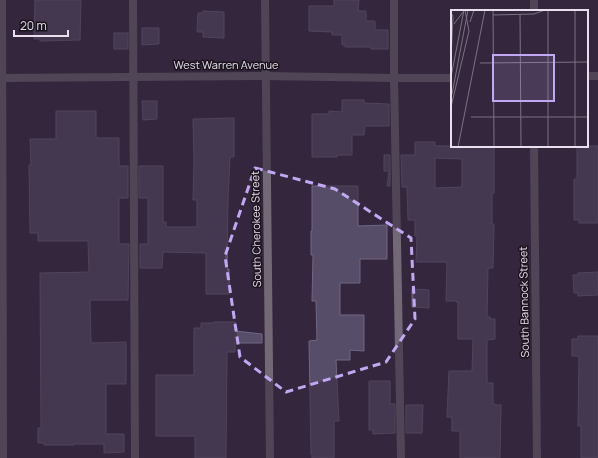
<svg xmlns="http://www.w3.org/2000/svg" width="598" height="458" font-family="Manrope,sans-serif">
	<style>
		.building { fill: #564e68; stroke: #706883; fill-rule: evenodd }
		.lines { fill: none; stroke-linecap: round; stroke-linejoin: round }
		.lane { stroke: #716a76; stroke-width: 8 }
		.street { stroke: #716a76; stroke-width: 8 }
		.marked { fill: none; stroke: #c2a8f3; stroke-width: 3; stroke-dasharray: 8 5; stroke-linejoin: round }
		.labels { text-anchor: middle; stroke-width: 3; stroke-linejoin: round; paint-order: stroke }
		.street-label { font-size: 11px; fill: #e8e0ee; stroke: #19131d }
		.inset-road { fill: none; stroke: #7c7184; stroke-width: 1 }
		.view { fill: #c2a8f3; fill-opacity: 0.15; stroke: #c2a8f3; stroke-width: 2 }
		.inset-edge { fill: none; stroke: #e8e0ee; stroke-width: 2 }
	</style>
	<rect width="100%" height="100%" fill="#34273d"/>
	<g class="building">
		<path d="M35 0H81L80 40 40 41V39H34Z"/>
		<path d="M334 0H359L358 11H366V21H375V30H388V49H371V47H345V45H342V35H332V32L309 31V6H334Z"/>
		<path d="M203 11 224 12V38L203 37V32H197L198 13H203Z"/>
		<path d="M142 28H159V44L142 45Z"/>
		<rect x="114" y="33" width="14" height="16"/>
		<path d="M342 100H364V103L389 104V126H365L364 135H352V155H337V157H312V114H329V111L342 112Z"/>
		<path d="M142 101H157V119L143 120Z"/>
		<path d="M56 111H96V138H119V166H128V198H119V244H129L128 300H90L91 343 126 342V384H106V434H124V452L104 453V444H74V445H44V443H38V428H41L40 273 89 272 88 241H38V233H30L29 165H31L30 139H56Z"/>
		<path d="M234 118V157H230L228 201 227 269H229V294H206V253L163 252 162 268H140V244H148V198H139V166H163V222H166V227H197V200H193L194 157 193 119Z"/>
		<path d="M415 142H435V146H494V193H492V224H494L493 268H488L487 317H490V319H495V339L487 340V383H493V404H495V405H501L500 458H460V431H452V417H447L449 371H472L473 339H458V302H456V301H446L447 262H416L417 236H415V220H408L407 187H402L401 155H415ZM435 158 462 159V187L435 188Z"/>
		<path d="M577 146H598V223H579V220H574V179H577Z"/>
		<path d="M384 155H390V186H387L389 171H384Z"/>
		<path d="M312 186H358V226L387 225V259H360V283H340V315H364V351L350 350V360H336L339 421H334V458H312V454H311L309 341 317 340 316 301H312L313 255H311V231H312Z"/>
		<path d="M598 272V295L578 296V293H574L573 275H578V273Z"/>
		<path d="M412 289 429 290V308L412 307Z"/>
		<path d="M214 322H235V331L262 334V343H235V352H227L226 458H195V436H156V375H194V328H201V323H214Z"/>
		<path d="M578 336H598V458H581V426H578L579 358 578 356H572V339H578Z"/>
		<path d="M369 381H390V404H395V433L373 434V430H369Z"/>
		<path d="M406 405H423L422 433H406Z"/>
	</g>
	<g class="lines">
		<g class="lane">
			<path d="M133 0 135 458"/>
			<path d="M394 0V78L401 458"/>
		</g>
		<g class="street">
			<path d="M2 0 3 458"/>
			<path d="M265 0 270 458"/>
			<path d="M534 11V0"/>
			<path d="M587 76H598"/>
			<path d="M0 78 265 76 394 78H452"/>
			<path d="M534 146 537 458"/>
		</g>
	</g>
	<path d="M0 0H598V458H0ZM255 168 335 189 411 238 415 319 386 362 286 392 240 357 225 256Z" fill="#34273d" fill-opacity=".55" fill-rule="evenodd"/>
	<path class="marked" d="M255 168 335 189 411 238 415 319 386 362 286 392 240 357 225 256Z"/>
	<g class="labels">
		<g class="street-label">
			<text x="226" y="69">West Warren Avenue</text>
			<text transform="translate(256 229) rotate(-91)" y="4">South Cherokee Street</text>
			<text transform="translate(524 302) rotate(-91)" y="4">South Bannock Street</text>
		</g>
	</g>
	<g transform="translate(451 10)">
		<rect width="137" height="137" fill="#34273d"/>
		<path class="inset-road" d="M42 0 43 137M98 0H125M0 2 2 7 0 49M69 4 70 137M42 5 83 4 94 0M19 12 23 0M3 14 12 2M29 53 137 52M0 67 13 0M1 84 17 0M0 97 18 21 14 0M20 107H137M7 137 34 0M97 137V0M124 137V0"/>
		<path class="view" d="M42 45H103V91H42Z"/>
		<rect width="137" height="137" class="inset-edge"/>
	</g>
	<path d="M14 30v6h54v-6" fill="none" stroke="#e8e0ee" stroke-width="2"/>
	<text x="20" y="30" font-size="12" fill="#e8e0ee" stroke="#19131d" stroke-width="3" paint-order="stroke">20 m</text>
</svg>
